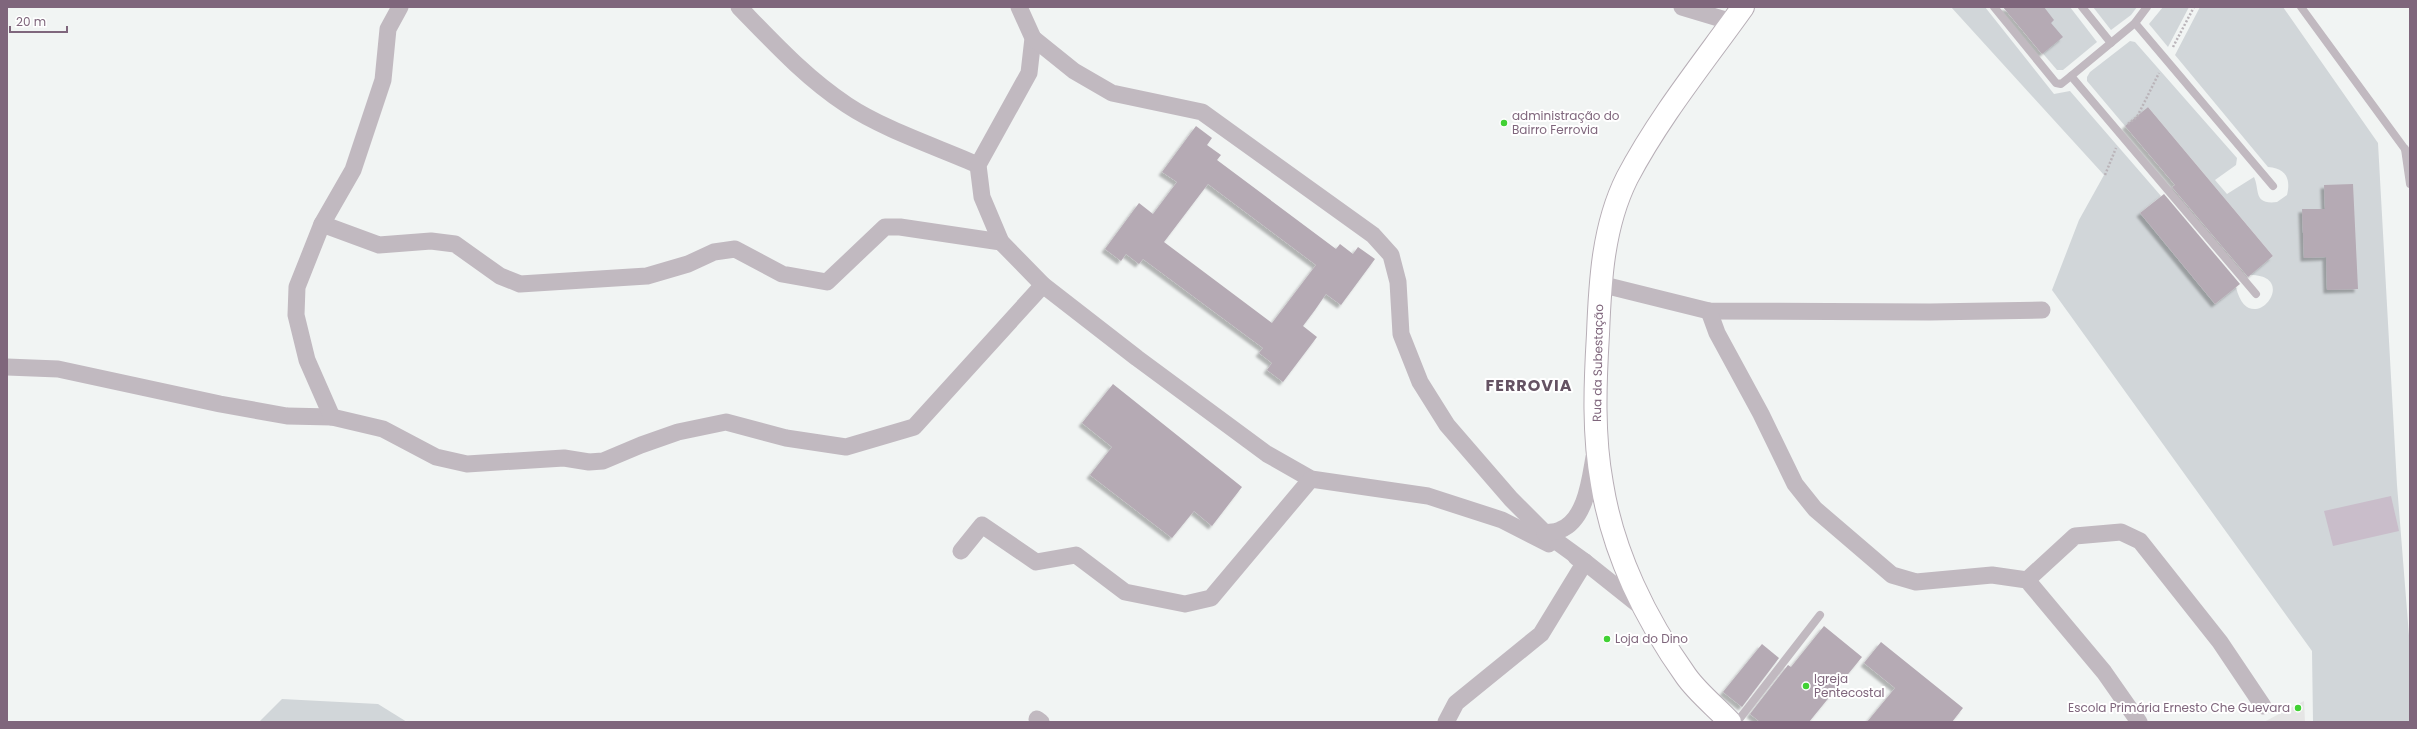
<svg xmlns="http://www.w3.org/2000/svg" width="2417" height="729" font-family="Poppins,sans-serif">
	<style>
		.built { fill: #e5e5e5 }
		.green { fill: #d1d6d9 }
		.water { fill: #c9bdca }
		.building { fill: #b5aab4; fill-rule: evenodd; filter: url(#shadow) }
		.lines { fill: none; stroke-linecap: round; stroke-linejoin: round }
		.secondary-casing { stroke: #b7aeb6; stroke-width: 24 }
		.path { stroke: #bab4b9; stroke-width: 2.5; stroke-dasharray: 2 2; stroke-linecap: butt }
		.lane { stroke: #c1b9c0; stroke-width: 8 }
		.street { stroke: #c1b9c0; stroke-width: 17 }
		.secondary { stroke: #fff; stroke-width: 22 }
		.poi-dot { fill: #41d134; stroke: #fff; stroke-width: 1.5 }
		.labels { text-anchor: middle; stroke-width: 4; stroke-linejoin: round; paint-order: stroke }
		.poi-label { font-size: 12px; fill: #7f667c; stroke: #fff; text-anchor: start }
		.street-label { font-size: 12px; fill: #7f667c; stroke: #fff }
		.district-label { font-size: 16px; font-weight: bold; letter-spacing: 1px; fill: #655363; stroke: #fff }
	</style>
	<defs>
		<filter id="shadow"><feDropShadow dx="-3.5" dy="3.5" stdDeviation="1" flood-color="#0004"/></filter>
	</defs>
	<rect width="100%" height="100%" fill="#f1f4f3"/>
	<path class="built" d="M2304 701 2305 722H2264L2279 714Z"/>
	<g class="green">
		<path d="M1951 7H1985L2054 94 2070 91 2161 196 2140 213 2215 304 2236 287C2249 343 2303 275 2250 275L2273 256 2148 107 2125 126 2087 81V77L2090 72 2130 41 2135 42 2237 158 2236 165 2215 180 2227 194 2254 177C2260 190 2253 205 2277 202L2287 195C2291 179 2286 168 2268 167L2175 55 2200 7H2283L2378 143 2397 485 2410 648V722H2313L2312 651 2052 290 2079 220 2104 175Z"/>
		<path d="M2003 7H2070L2097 42 2063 70H2057Z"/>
		<path d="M2093 7H2137L2131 15 2111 30Z"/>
		<path d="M2163 7H2189L2168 47 2149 24Z"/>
		<path d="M282 699 378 704 407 722H259Z"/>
	</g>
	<path class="water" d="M2391 496 2399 531 2333 546 2324 511Z"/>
	<g class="building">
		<path d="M2003 7H2044L2054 20 2051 23 2063 37 2042 54Z"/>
		<path d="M2148 107 2273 256 2248 277 2172 187 2175 185 2125 126Z"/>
		<path d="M1196 126 1212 138 1207 145 1221 155 1217 160 1336 249 1340 244 1353 254 1358 247 1375 259 1341 305 1326 294 1315 310 1303 326 1317 337 1283 382 1267 370 1272 363 1259 353 1263 348 1143 259 1139 264 1126 254 1121 261 1105 249 1139 203 1153 214 1177 182 1162 172ZM1208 184 1316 265 1272 323 1164 242Z"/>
		<path d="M2353 184 2358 289 2327 290 2326 257 2304 258 2302 209H2325L2324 185Z"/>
		<path d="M2164 194 2240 284 2215 304 2140 213Z"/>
		<path d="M1113 384 1242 487 1212 526 1194 511 1172 538 1090 475 1112 447 1082 423Z"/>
		<path d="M1824 626 1862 657 1809 722H1760L1750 714 1788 665 1791 667Z"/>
		<path d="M1881 642 1963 708 1952 722H1867L1895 688 1864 663Z"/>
		<path d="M1762 644 1779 658 1742 707 1723 692Z"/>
	</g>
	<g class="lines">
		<g class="secondary-casing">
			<path id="secondary" d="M1730 722C1716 707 1698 693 1686 676 1646 620 1613 553 1602 484 1593 435 1595 384 1598 334 1600 281 1603 226 1627 178 1659 117 1703 63 1743 7"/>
		</g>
		<g class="path">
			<path d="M2173 47 2194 7"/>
			<path d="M2128 124 2137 117 2159 73"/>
			<path d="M2105 175 2116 148"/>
		</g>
		<g class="lane">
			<path d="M1994 7 2056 83 2061 84 2071 76"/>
			<path d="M2082 7 2111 43"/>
			<path d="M2147 7 2135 23 2071 76 2256 294"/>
			<path d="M2301 7 2410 156"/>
			<path d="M2135 23 2273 186"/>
			<path d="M2405 149 2410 184"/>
			<path d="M1737 722 1820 615"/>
		</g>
		<g class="street">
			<path d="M739 7C773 42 806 78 847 105 883 129 937 147 978 165"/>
			<path d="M1019 7 1033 38 1029 73 978 165 982 197 1001 242 1043 285 1137 358 1267 454 1311 479 1428 496 1502 520 1549 544"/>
			<path d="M1682 7 1732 22"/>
			<path d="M1033 38 1074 71 1112 93 1202 112 1373 235 1391 255 1398 282 1401 334 1420 382 1447 425 1511 499 1545 533 1585 562 1541 634 1456 703 1446 722"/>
			<path d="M322 224 379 245 431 241 455 244 500 276 520 284 647 276 688 264 714 252 735 249 782 274 827 282 885 227H900L1001 242"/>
			<path d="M1600 284 1709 311 1930 312 2042 310"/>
			<path d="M1709 311 1717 333 1761 414 1795 484 1815 509 1892 575 1916 582 1992 575 2027 580 2104 672 2139 722"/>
			<path d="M7 367 58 369 220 404 287 416 332 417 383 429 436 457 467 464 564 458 589 462 603 461 641 445 678 432 726 422 786 438 846 447 914 427 1043 285"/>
			<path d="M332 417 307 360 296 315 297 287 322 224 353 170 383 80 388 29 400 7"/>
			<path d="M1545 533C1550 532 1556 532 1560 530 1586 520 1590 479 1594 457"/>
			<path d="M961 551 982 525 1036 562 1076 555 1125 592 1185 604 1211 598 1311 479"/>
			<path d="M1576 557 1585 562 1644 609"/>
			<path d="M2027 580 2075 536 2121 532 2140 541 2220 642 2263 706"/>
			<path d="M1037 719 1041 722"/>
		</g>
		<use href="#secondary" class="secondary"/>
	</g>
	<g class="poi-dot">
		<circle cx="1504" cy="123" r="4"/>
		<circle cx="1607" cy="639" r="4"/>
		<circle cx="1806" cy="686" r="4"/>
		<circle cx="2298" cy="708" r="4"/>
	</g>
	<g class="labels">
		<g class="poi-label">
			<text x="1512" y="120">administração do<tspan x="1512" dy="14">Bairro Ferrovia</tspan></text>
			<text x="1615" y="643">Loja do Dino</text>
			<text x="1814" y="683">Igreja<tspan x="1814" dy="14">Pentecostal</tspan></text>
			<text x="2290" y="712" text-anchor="end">Escola Primária Ernesto Che Guevara</text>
		</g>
		<g class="street-label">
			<text transform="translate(1598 363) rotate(-89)" y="4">Rua da Subestação</text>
		</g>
		<g class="district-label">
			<text x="1529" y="391">FERROVIA</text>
		</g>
	</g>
	<rect width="2417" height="729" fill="none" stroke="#7f667c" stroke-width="16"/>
	<path d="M10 26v6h57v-6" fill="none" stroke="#7f667c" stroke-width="2"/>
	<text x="16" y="26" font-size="12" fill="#7f667c" stroke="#ffffff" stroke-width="3" paint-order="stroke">20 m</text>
</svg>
